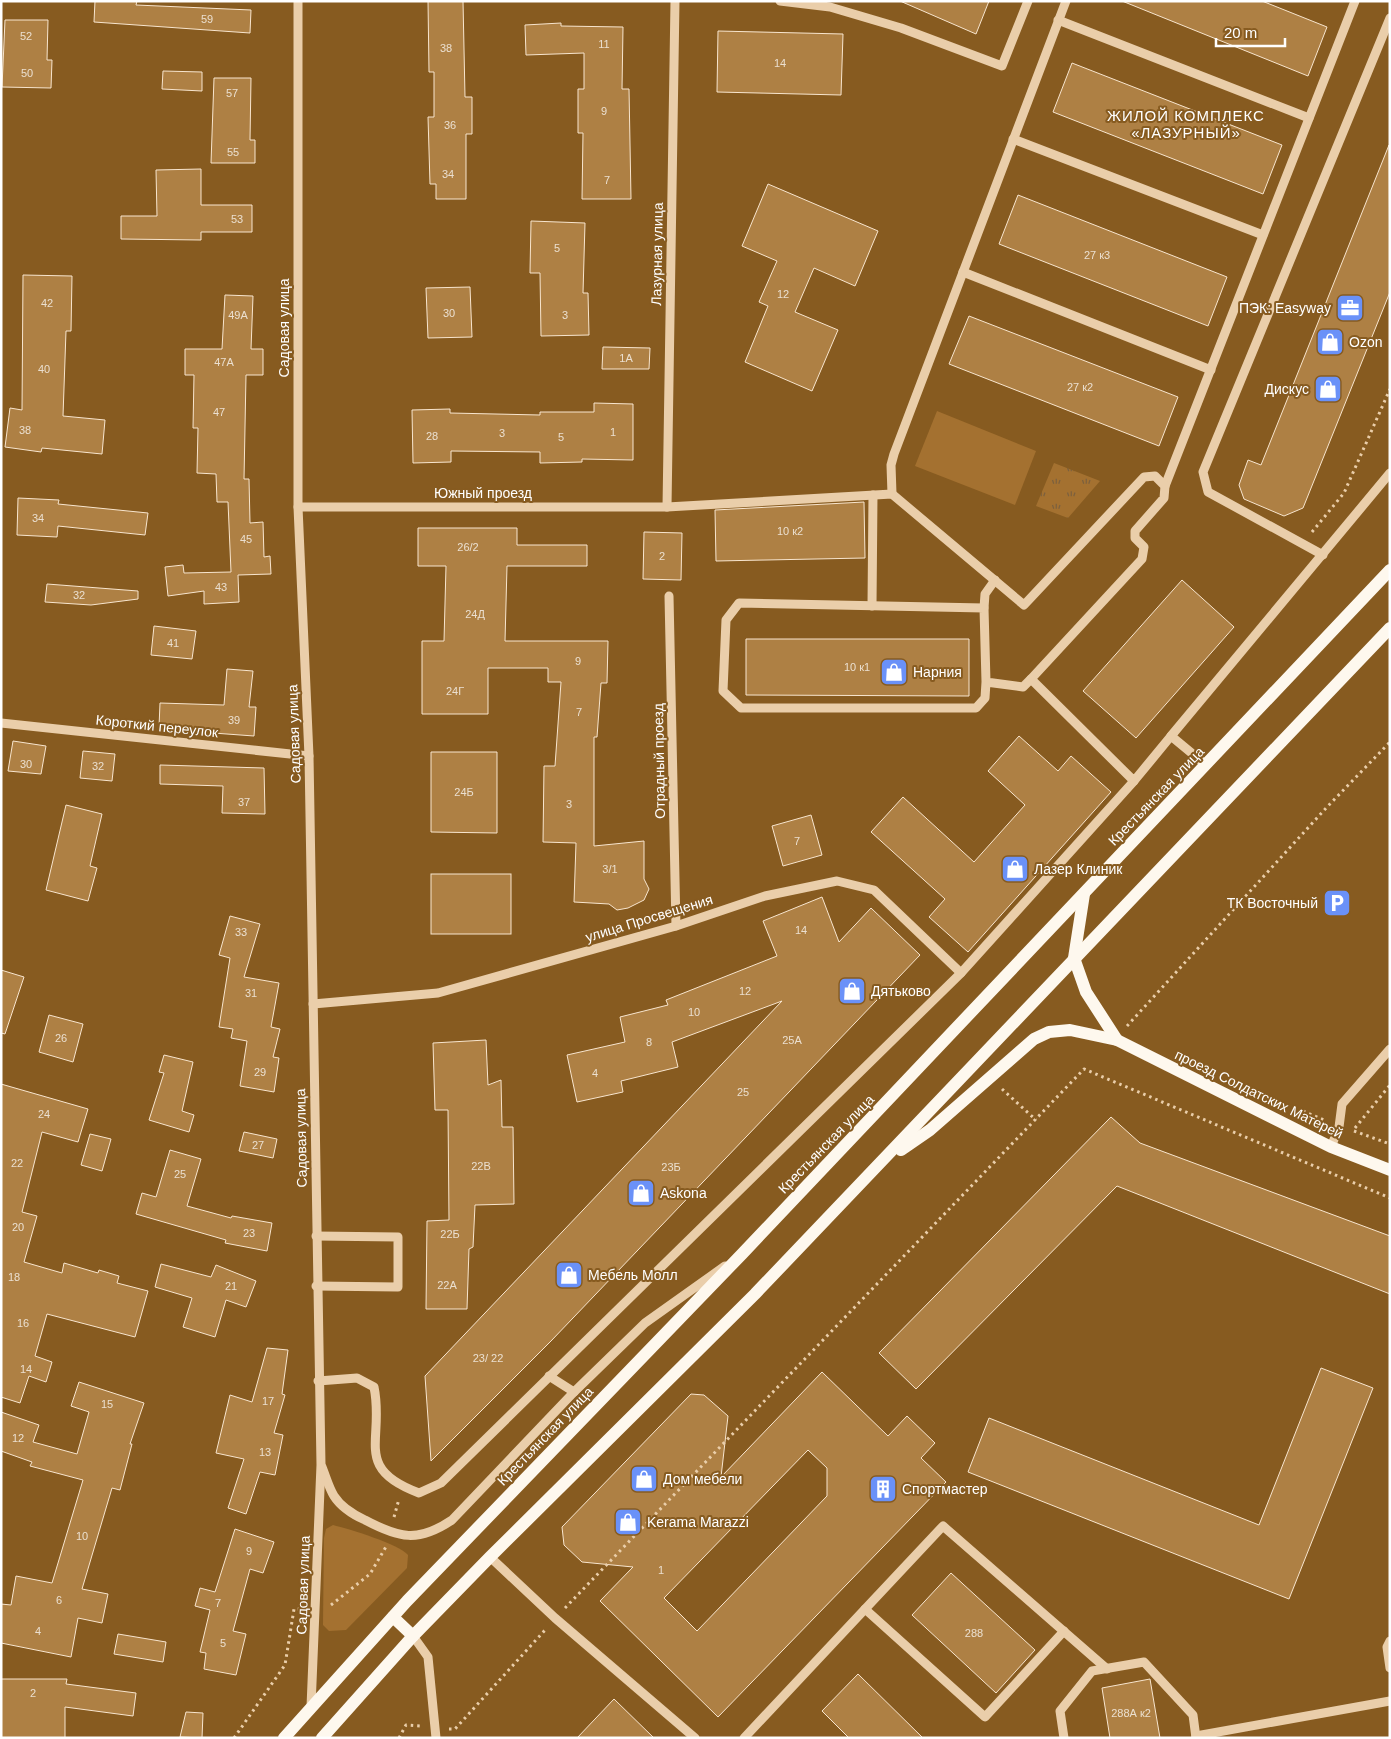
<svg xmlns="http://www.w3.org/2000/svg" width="1391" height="1739" font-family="Helvetica,sans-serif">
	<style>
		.grass { fill: #a47130 }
		.park { fill: url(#park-tufts) }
		.building { fill: #ae8044; stroke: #f8e5ce; fill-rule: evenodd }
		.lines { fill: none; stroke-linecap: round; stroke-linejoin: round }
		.path { stroke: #eaceaa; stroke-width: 3; stroke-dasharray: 2.5 4; stroke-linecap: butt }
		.minor { stroke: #eaceaa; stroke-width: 9 }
		.major { stroke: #fef8ee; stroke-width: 12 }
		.labels { text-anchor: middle; stroke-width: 4; stroke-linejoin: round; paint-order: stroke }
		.number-label { font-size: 11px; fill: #ebdfd0 }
		.street-label { font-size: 14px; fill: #fff; stroke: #875b20 }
		.poi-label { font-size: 14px; fill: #fff; stroke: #875b20; text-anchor: start }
		.neighbourhood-label { font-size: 15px; letter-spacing: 1px; fill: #fff; stroke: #875b20 }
	</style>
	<defs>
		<pattern id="park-tufts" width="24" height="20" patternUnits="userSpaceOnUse" patternTransform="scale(1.25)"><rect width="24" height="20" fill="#a47130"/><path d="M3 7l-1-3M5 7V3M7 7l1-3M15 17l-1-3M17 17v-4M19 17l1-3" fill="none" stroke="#7c603d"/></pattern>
	</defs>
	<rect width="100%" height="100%" fill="#875b20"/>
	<g class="grass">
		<path d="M937 411 1036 451 1015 505 915 466Z"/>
		<path d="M333 1525C349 1529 399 1544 408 1555L407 1568 346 1630 329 1631 323 1625 324 1538 326 1529Z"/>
	</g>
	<path class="park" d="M1054 463 1100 481 1068 518 1036 506Z"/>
	<g class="building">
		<path d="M95 1H137L136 5 251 10 250 33 94 22Z"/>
		<path d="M428 1H463L465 97H472V134H466V199H436V184H430L428 117H434V72H429Z"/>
		<path d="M900 1H989L976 34Z"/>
		<path d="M1122 1H1262L1327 27 1308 76Z"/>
		<path d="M5 20H48L47 60H52L51 88 2 87Z"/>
		<path d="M561 23V26L623 27 622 89H629L631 199H582L583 133H578V89H584V53L526 55 525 25Z"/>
		<path d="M718 31 843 34 841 95 717 92Z"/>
		<path d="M1072 63 1282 145 1263 194 1053 112Z"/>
		<path d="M163 71 202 72V91L162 89Z"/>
		<path d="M214 78H251L250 140H255V163H211Z"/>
		<path d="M1389 145 1390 292 1303 508 1284 516 1244 499 1239 485 1248 460 1261 465Z"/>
		<path d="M201 169V205H252V232H201V240L121 239V216H157L156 170Z"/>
		<path d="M768 184 878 231 855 286 814 268 795 312 838 330 812 391 745 362 768 306 759 302 777 261 742 246Z"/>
		<path d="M1018 195 1227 277 1208 326 999 244Z"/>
		<path d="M531 221 585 223 583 293H588L589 335 541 336 540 273H530Z"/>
		<path d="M23 275 72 276 71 331H66L63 416 105 420 102 454 42 448 41 452 5 447 10 408 22 410Z"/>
		<path d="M470 287 472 337 428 338 426 288Z"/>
		<path d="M225 295 253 296 251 349H263V375H246L244 479H249L250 523 263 522 264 557 270 556 271 574 238 575 239 602 204 604V591L168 596 165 567 183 565 184 573 231 572 228 502H217L216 474 197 473 198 428H193L194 375H185V349H222Z"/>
		<path d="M969 316 1178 397 1159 446 949 364Z"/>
		<path d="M603 347 650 348 649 369H602Z"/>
		<path d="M594 403 633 404V460L582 459V462L540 463V452L451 451V462L413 463 412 410 450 409V413L540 415V412H594Z"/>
		<path d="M18 498 59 500 58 504 148 513 145 535 58 526 57 537 17 535Z"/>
		<path d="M864 502 865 558 716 561 715 510Z"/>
		<path d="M418 528H517V545H587V566H507L505 641H608L607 683H601L597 737H594V846L644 841V879L649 889 644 900 628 908 617 910 609 904 574 902 576 843 543 842 544 766H555L561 682H548V668H488V714H422V641H444L446 566H418Z"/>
		<path d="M644 532 682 533 681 580 643 579Z"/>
		<path d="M1182 580 1234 627 1136 738 1083 691Z"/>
		<path d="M47 584 138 591V599L91 605 45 602Z"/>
		<path d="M154 626 196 631 192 659 151 655Z"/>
		<path d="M746 639H969V696L746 695Z"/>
		<path d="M227 669 253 671 249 707H256L254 736 213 733V729L159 727 160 703 224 705Z"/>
		<path d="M1019 736 1058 771 1071 756 1111 792 968 952 929 917 945 899 871 832 903 797 974 862 1025 805 988 771Z"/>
		<path d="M13 741 46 746 41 774 8 771Z"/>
		<path d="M83 751 115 754 112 781 80 778Z"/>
		<path d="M431 752H497V833L431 832Z"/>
		<path d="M160 765 264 768 265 814 222 813 223 786 160 784Z"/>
		<path d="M66 805 102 814 90 866 97 868 88 901 46 890Z"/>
		<path d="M811 815 822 855 783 866 772 826Z"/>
		<rect x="431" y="874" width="80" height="60"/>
		<path d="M822 897 839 942 871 908 920 955 551 1341 431 1461 425 1376 782 1001 672 1042 678 1067 621 1081 623 1092 577 1102 567 1055 625 1042 620 1017 668 1005 666 1000 777 956 763 921Z"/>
		<path d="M230 916 260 924 244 977 279 983 271 1027 280 1029 273 1057 279 1058 274 1092 240 1086 247 1041 231 1038 233 1029 219 1027 230 958 219 955Z"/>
		<path d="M1 970 24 977 5 1034 1 1033Z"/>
		<path d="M49 1015 83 1024 73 1062 39 1052Z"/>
		<path d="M486 1040 488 1085 501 1080 502 1127H513L514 1204 475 1205 473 1247 469 1249 467 1309H426L427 1221 449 1220 448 1110H435L433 1043Z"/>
		<path d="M164 1055 193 1062 182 1111 194 1115 189 1132 149 1120 164 1073 159 1072Z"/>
		<path d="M1 1084 88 1109 78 1142 42 1132 22 1212 37 1216 24 1262 62 1273 64 1263 98 1273 99 1270 119 1276 117 1283 148 1291 135 1337 47 1314 35 1356 52 1362 46 1382 29 1376 20 1403 1 1397Z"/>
		<path d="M1111 1117 1140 1143 1390 1236V1294L1117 1186 916 1389 879 1353Z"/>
		<path d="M244 1132 277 1139 273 1158 239 1151Z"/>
		<path d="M90 1134 111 1139 102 1171 81 1165Z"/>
		<path d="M170 1150 201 1159 187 1206 231 1218 232 1216 272 1223 267 1251 225 1243 226 1240 136 1214 142 1193 156 1197Z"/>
		<path d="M161 1264 211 1277 216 1265 256 1281 246 1307 226 1300 215 1337 183 1327 192 1298 155 1287Z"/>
		<path d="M267 1348 288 1350 282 1394 285 1395 274 1433 283 1435 275 1475 260 1472 246 1514 228 1508 244 1459 216 1453 230 1395 252 1402Z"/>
		<path d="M1321 1368 1373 1388 1289 1599 968 1472 989 1418 1259 1525Z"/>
		<path d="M822 1372 888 1436 907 1416 935 1443 921 1458 946 1482 718 1717 600 1601 633 1567 582 1562 564 1545 562 1527 691 1394 704 1395 728 1416 721 1477ZM808 1450 827 1468V1496L697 1631 664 1598Z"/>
		<path d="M79 1382 144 1403 130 1444H132L120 1490 112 1488 82 1589 108 1594 102 1623 78 1618 71 1657 1 1643V1604L11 1605 16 1576 52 1583 83 1480 30 1466 32 1462 1 1451V1412L39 1425 33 1442 77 1454 89 1412 71 1406Z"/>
		<path d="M235 1529 274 1542 263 1573 250 1569 233 1631 246 1634 236 1675 204 1669 206 1653 200 1652 210 1610 195 1606 200 1588 215 1592Z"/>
		<path d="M951 1573 1035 1650 996 1693 912 1615Z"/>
		<path d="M118 1634 166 1642 163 1662 114 1654Z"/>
		<path d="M858 1674 923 1738H849L822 1711Z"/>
		<path d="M1 1679H67L66 1684 136 1693 133 1716 65 1707V1738H1Z"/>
		<path d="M1150 1679 1160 1738H1110L1102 1688Z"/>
		<path d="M614 1699 654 1738H577Z"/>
		<path d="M186 1712 203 1713 202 1738 180 1737Z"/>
	</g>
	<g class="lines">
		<g class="path">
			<path d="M1312 532 1344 493 1390 389"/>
			<path d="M1127 1026 1327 807 1390 742"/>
			<path d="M1002 1089 1036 1120"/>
			<path d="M1303 1111 1324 1120"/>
			<path d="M1355 1128 1390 1085"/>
			<path d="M1354 1131 1390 1144"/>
			<path d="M394 1517 399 1499"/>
			<path d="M331 1605 370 1574 387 1545"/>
			<path d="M565 1608 1084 1069 1390 1198"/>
			<path d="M449 1729H455L546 1629"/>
			<path d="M234 1738 285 1665 294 1609H301"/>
			<path d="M399 1738 406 1725 420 1726"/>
		</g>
		<g class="minor">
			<path d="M298 1V507L309 756 321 1465 311 1707"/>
			<path d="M780 1 830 7 901 28 1002 66 1028 1"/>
			<path d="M1058 20 1309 118"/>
			<path d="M1013 139 1263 235"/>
			<path d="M963 272 1211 370"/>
			<path d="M1165 486 1355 1"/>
			<path d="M892 494 891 465 894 454 1066 1"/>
			<path d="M298 507H667L892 494 1024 605 1144 477 1155 476 1165 486 1164 498 1135 531V538L1144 547 1142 559 1031 679 1134 781 1171 736 1206 765"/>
			<path d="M667 507 675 1"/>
			<path d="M1323 555 1208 492 1203 472 1390 18"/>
			<path d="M669 596 676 926"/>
			<path d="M872 606 873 495"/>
			<path d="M984 608 985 594 995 580"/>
			<path d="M986 682 984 608 739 603 726 620 723 691 741 708H976L985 698 986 682 1023 687 1031 679"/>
			<path d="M1 723 309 756"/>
			<path d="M1171 736 1390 473"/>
			<path d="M313 1004 438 993 676 926 765 896 837 881 874 890 961 973"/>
			<path d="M1331 1147 1339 1127 1342 1104 1390 1049"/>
			<path d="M316 1236 398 1237V1287L316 1286"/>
			<path d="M549 1376 574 1392"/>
			<path d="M318 1381 357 1378 374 1387C385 1440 352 1468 419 1493L441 1483 961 973 1134 781"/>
			<path d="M322 1467C326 1477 329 1488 334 1496 341 1507 354 1515 365 1520 399 1538 418 1543 452 1520L574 1392 645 1323 725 1266"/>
			<path d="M490 1557 555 1618 695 1738"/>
			<path d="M865 1609 985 1717 1064 1631"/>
			<path d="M413 1636 428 1657 436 1738"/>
			<path d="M1390 1641 1387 1647 1390 1668"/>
			<path d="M1196 1736 1390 1701"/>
			<path d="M744 1738 943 1526 1107 1669"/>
			<path d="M1064 1738 1060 1711 1092 1671 1144 1662 1193 1715 1196 1738"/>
		</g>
		<g class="major">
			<path d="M1084 894 1074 958 1086 992 1117 1040"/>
			<path d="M901 1150 930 1130 1034 1039 1049 1032 1070 1030 1117 1040 1331 1147 1390 1170"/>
			<path d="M393 1617 413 1636"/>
			<path d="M284 1738 407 1601 742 1254 1390 570"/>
			<path d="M322 1738 413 1636 490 1557 755 1294 1390 628"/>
		</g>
	</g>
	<defs>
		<g id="office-square" transform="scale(1.4375)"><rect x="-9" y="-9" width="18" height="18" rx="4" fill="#6a91f8" stroke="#875b20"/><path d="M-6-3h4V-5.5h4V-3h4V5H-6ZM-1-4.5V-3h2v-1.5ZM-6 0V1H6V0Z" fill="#fff"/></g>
		<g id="shop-square" transform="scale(1.4375)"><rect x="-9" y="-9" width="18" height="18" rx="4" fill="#6a91f8" stroke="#875b20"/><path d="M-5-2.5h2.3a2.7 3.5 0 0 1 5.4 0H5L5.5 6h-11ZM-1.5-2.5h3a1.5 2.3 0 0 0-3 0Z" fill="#fff"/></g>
		<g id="parking-square" transform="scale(1.4375)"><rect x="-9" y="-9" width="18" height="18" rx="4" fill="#6a91f8" stroke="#875b20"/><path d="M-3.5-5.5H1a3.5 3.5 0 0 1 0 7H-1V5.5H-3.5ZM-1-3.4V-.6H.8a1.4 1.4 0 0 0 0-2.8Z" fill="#fff"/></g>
		<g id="building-square" transform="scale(1.4375)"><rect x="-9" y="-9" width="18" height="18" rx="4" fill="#6a91f8" stroke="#875b20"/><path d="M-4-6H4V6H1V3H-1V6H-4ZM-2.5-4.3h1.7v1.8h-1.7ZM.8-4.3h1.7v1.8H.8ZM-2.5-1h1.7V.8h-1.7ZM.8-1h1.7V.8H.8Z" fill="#fff"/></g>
	</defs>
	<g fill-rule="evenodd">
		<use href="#office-square" x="1350" y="308"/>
		<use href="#shop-square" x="1330" y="342"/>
		<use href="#shop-square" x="1328" y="389"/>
		<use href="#shop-square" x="894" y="672"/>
		<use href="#shop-square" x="1015" y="869"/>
		<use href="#parking-square" x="1337" y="903"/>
		<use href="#shop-square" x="852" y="991"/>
		<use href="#shop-square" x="641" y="1193"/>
		<use href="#shop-square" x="569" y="1275"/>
		<use href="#shop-square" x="644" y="1479"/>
		<use href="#building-square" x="883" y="1489"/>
		<use href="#shop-square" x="628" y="1522"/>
	</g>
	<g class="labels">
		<g class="number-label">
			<text x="207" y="23">59</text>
			<text x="26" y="40">52</text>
			<text x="604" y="48">11</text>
			<text x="446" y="52">38</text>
			<text x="780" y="67">14</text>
			<text x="27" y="77">50</text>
			<text x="232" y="97">57</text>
			<text x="604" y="115">9</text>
			<text x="450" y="129">36</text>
			<text x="233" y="156">55</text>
			<text x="448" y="178">34</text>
			<text x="607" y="184">7</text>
			<text x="237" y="223">53</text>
			<text x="557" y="252">5</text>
			<text x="1097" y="259">27 к3</text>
			<text x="783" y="298">12</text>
			<text x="47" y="307">42</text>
			<text x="449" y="317">30</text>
			<text x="238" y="319">49А</text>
			<text x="565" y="319">3</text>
			<text x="626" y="362">1А</text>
			<text x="224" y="366">47А</text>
			<text x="44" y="373">40</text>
			<text x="1080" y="391">27 к2</text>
			<text x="219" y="416">47</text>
			<text x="25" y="434">38</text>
			<text x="613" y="436">1</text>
			<text x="502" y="437">3</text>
			<text x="432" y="440">28</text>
			<text x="561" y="441">5</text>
			<text x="38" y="522">34</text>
			<text x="790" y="535">10 к2</text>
			<text x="246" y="543">45</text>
			<text x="468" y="551">26/2</text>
			<text x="662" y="560">2</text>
			<text x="221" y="591">43</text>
			<text x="79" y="599">32</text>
			<text x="475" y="618">24Д</text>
			<text x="173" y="647">41</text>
			<text x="578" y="665">9</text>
			<text x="857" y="671">10 к1</text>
			<text x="455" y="695">24Г</text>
			<text x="579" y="716">7</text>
			<text x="234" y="724">39</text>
			<text x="26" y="768">30</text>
			<text x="98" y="770">32</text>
			<text x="464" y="796">24Б</text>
			<text x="244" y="806">37</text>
			<text x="569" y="808">3</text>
			<text x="797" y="845">7</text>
			<text x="610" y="873">3/1</text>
			<text x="801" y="934">14</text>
			<text x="241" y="936">33</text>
			<text x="745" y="995">12</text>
			<text x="251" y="997">31</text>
			<text x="694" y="1016">10</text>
			<text x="61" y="1042">26</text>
			<text x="792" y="1044">25А</text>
			<text x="649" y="1046">8</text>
			<text x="260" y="1076">29</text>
			<text x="595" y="1077">4</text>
			<text x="743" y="1096">25</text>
			<text x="44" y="1118">24</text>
			<text x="258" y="1149">27</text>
			<text x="17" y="1167">22</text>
			<text x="481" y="1170">22В</text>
			<text x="671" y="1171">23Б</text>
			<text x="180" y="1178">25</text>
			<text x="18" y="1231">20</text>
			<text x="249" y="1237">23</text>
			<text x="450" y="1238">22Б</text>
			<text x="14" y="1281">18</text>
			<text x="447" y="1289">22А</text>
			<text x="231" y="1290">21</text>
			<text x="23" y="1327">16</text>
			<text x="488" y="1362">23/ 22</text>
			<text x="26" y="1373">14</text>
			<text x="268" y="1405">17</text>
			<text x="107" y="1408">15</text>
			<text x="18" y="1442">12</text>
			<text x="265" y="1456">13</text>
			<text x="82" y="1540">10</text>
			<text x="249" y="1555">9</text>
			<text x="661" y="1574">1</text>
			<text x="59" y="1604">6</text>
			<text x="218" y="1607">7</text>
			<text x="38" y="1635">4</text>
			<text x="974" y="1637">288</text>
			<text x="223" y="1647">5</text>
			<text x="33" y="1697">2</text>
			<text x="1131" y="1717">288А к2</text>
		</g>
		<g class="street-label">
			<text transform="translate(657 254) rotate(-89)" y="5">Лазурная улица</text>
			<text transform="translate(284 328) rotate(-90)" y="5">Садовая улица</text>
			<text x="483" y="498">Южный проезд</text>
			<text transform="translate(157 726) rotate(6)" y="5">Короткий переулок</text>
			<text transform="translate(294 734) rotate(-92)" y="5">Садовая улица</text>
			<text transform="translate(659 761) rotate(-91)" y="5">Отрадный проезд</text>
			<text transform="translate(1156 796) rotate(-46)" y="5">Крестьянская улица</text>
			<text transform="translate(649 918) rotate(-17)" y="5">улица Просвещения</text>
			<text transform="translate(1259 1094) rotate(26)" y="5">проезд Солдатских Матерей</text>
			<text transform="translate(301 1138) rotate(-91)" y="5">Садовая улица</text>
			<text transform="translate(826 1144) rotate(-46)" y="5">Крестьянская улица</text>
			<text transform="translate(545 1436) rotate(-46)" y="5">Крестьянская улица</text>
			<text transform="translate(303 1585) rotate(-88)" y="5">Садовая улица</text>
		</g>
		<g class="poi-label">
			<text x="1331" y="313" text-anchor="end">ПЭК: Easyway</text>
			<text x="1349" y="347">Ozon</text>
			<text x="1309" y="394" text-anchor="end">Дискус</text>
			<text x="913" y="677">Нарния</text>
			<text x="1034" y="874">Лазер Клиник</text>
			<text x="1318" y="908" text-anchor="end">ТК Восточный</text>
			<text x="871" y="996">Дятьково</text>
			<text x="660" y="1198">Askona</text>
			<text x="588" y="1280">Мебель Молл</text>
			<text x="663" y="1484">Дом мебели</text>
			<text x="902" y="1494">Спортмастер</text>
			<text x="647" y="1527">Kerama Marazzi</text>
		</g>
		<g class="neighbourhood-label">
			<text x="1186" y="121">ЖИЛОЙ КОМПЛЕКС<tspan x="1186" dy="17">«ЛАЗУРНЫЙ»</tspan></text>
		</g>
	</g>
	<rect width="1391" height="1739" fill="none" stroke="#ffffff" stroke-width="5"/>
	<path d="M1216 38v8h69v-8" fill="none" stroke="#ffffff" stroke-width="2.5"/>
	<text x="1224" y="38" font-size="15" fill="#ffffff" stroke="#875b20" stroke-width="4" paint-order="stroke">20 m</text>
</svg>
